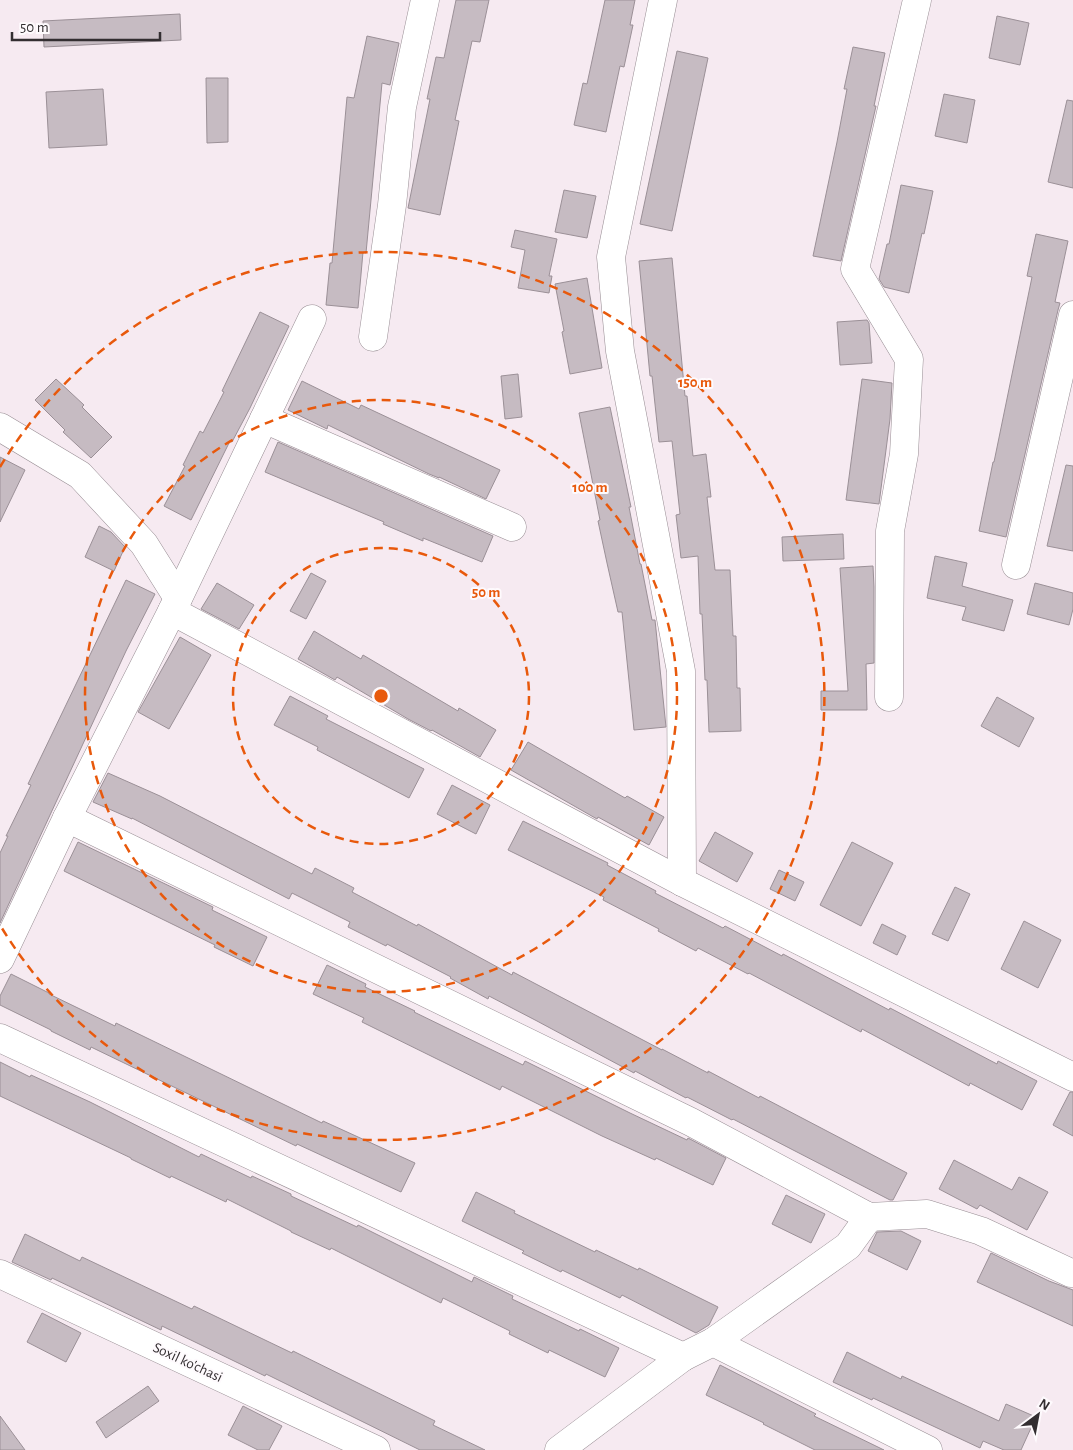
<svg xmlns="http://www.w3.org/2000/svg" width="1073" height="1450" font-family="'Alegreya Sans',sans-serif">
	<style>
		.building { fill: #c6bbc2; stroke: #9b9097 }
		.lines { fill: none; stroke-linecap: round; stroke-linejoin: round }
		.minor-casing { stroke: #988e94; stroke-width: 29 }
		.minor { stroke: #fff; stroke-width: 28 }
		.ring { fill: none; stroke: #e8590c; stroke-width: 2.5; stroke-dasharray: 9 6 }
		.labels { text-anchor: middle; stroke-width: 4; stroke-linejoin: round; paint-order: stroke }
		.street-label { font-size: 15px; fill: #332e31; stroke: #fefafd }
		.centre { fill: #e8590c; stroke: #fefafd; stroke-width: 2.5 }
		.ring-label { font-size: 15px; text-anchor: middle; font-weight: bold; fill: #e8590c; stroke: #fefafd; stroke-width: 4; stroke-linejoin: round; paint-order: stroke }
	</style>
	<rect width="100%" height="100%" fill="#f6eaf1"/>
	<g class="building">
		<path d="M456 0H489L480 42 472 41 455 120 459 121 440 215 408 208 430 99H427L436 57 444 58Z"/>
		<path d="M605 0H635L630 25H633L624 67 620 66 606 132 574 125 583 83 587 84Z"/>
		<path d="M180 14 181 40 44 47 43 21Z"/>
		<path d="M997 16 1029 23 1020 65 989 58Z"/>
		<path d="M367 36 399 43 390 85 382 83 366 253 363 252 358 308 326 305 330 263H332L347 97 354 98Z"/>
		<path d="M853 47 885 53 874 106H876L841 261 813 256 837 142 847 89H844Z"/>
		<path d="M677 51 708 58 672 231 640 224Z"/>
		<path d="M206 78H228V142L207 143Z"/>
		<path d="M103 89 107 145 49 148 46 92Z"/>
		<path d="M944 94 975 100 967 143 935 136Z"/>
		<path d="M1067 100 1073 101V188L1048 182Z"/>
		<path d="M901 185 933 191 924 234 922 233 909 293 884 287 879 279 887 244H889Z"/>
		<path d="M564 190 596 196 587 238 555 232Z"/>
		<path d="M515 230 557 239 549 276H552L549 293 518 288 525 250 511 247Z"/>
		<path d="M1036 234 1068 241 1055 302 1060 303 1058 310 1006 537 979 531 993 462H994L1032 277 1027 276Z"/>
		<path d="M672 258 685 396H687L693 456 706 454 711 497H707L715 570H730L733 636H736L737 688H740L741 731 709 732 707 680H705L702 614H700L698 556 681 558 676 515 680 514 672 441 659 442 652 376H650L639 261Z"/>
		<path d="M587 278 602 368 570 374 562 332 564 331 555 284Z"/>
		<path d="M260 312 289 326 250 408 232 442 230 441 191 520 164 506 185 466 183 465 200 431 203 433 224 392 222 391Z"/>
		<path d="M867 320 869 323 872 363 840 365 837 322Z"/>
		<path d="M518 374 522 417 505 419 501 376Z"/>
		<path d="M56 379 84 405 82 407 112 437 91 458 63 432 65 430 35 400Z"/>
		<path d="M862 379 892 383 890 419 879 504 846 500Z"/>
		<path d="M302 381 359 409 361 405 500 470 486 499 439 477V478L429 474 328 425 327 429 288 410Z"/>
		<path d="M610 407 631 507H629L640 564H641L652 620H655L666 727 634 730 622 612H618L607 563 598 521 600 520 579 413Z"/>
		<path d="M278 442 493 536 482 562 423 538V541L383 524 384 522 265 472Z"/>
		<path d="M0 457 25 470 0 522Z"/>
		<path d="M1066 465 1073 466V551L1047 546Z"/>
		<path d="M99 526 111 532 125 547 114 571 85 557Z"/>
		<path d="M843 534 844 559 783 561 782 537Z"/>
		<path d="M935 556 967 563 962 586 1013 600 1004 631 962 620 966 607 927 598Z"/>
		<path d="M873 566 874 587V663L866 664 867 710H821V691H848L840 568Z"/>
		<path d="M311 573 326 581 306 619 290 611Z"/>
		<path d="M126 580 155 594 126 651 0 923V853L8 836H6L31 785 28 784Z"/>
		<path d="M217 583 254 605 239 629 201 609Z"/>
		<path d="M1035 583 1073 593V609L1069 625 1027 614Z"/>
		<path d="M314 631 361 659 363 655 458 711 459 708 496 730 480 757 432 730 431 731 408 719 337 677 335 680 298 659Z"/>
		<path d="M180 637 211 655 169 729 138 712Z"/>
		<path d="M290 696 328 716 326 719 424 769 409 798 317 750 318 747 274 725Z"/>
		<path d="M997 697 1034 718 1019 747 981 726Z"/>
		<path d="M528 742 625 798 627 796 664 817 649 845 598 817 597 819 511 770Z"/>
		<path d="M108 773 160 796 312 874 315 868 354 888 352 892 417 926 418 924 512 975 513 972 662 1050V1049L708 1073V1071L759 1098 760 1096 907 1173 893 1200H890L733 1119 732 1120 687 1097 686 1098 635 1071 634 1073 537 1021 489 996 488 999 450 978 451 977 387 944 386 946 348 927 350 922 292 893 289 899 132 818V819L93 802Z"/>
		<path d="M452 785 490 805 476 834 437 814Z"/>
		<path d="M523 821 608 863 607 865 656 891 655 893 723 928 725 926 782 956 783 954 889 1010 890 1008 997 1064 998 1061 1037 1081 1022 1110 970 1083 969 1086 862 1029 861 1032 749 973 748 974 698 948 696 951 658 931 659 929 603 900 604 897 508 850Z"/>
		<path d="M715 832 753 853 737 882 699 861Z"/>
		<path d="M78 842 213 907 212 910 267 937 253 966 214 947 215 945 64 871Z"/>
		<path d="M852 842 893 863 861 926 820 905Z"/>
		<path d="M779 870 804 882 795 901 770 889Z"/>
		<path d="M955 887 970 894 948 941 932 934Z"/>
		<path d="M1024 921 1061 940 1038 988 1001 969Z"/>
		<path d="M882 924 906 936 897 955 873 943Z"/>
		<path d="M327 965 366 984 365 987 415 1011 414 1012 523 1065 525 1061 630 1113 687 1140 688 1138 726 1158 713 1185 656 1158 655 1160 602 1136 502 1086 500 1090 362 1022 364 1018 313 994Z"/>
		<path d="M11 974 49 993V994L115 1026 116 1023 322 1123 323 1121 415 1163 401 1192 297 1144 296 1146 91 1047 90 1050 51 1031V1030L0 1005V996Z"/>
		<path d="M0 1062 30 1077 31 1075 90 1102 199 1157 201 1154 251 1178 252 1176 291 1194V1196L357 1227 358 1225 472 1282 474 1277 513 1296 512 1299 579 1331 580 1329 619 1348 605 1377 549 1350 548 1353 509 1334 510 1331 443 1298 441 1303 331 1248 330 1250 291 1232V1231L227 1199 226 1202 171 1176 170 1178 131 1159V1158L0 1096Z"/>
		<path d="M1070 1092H1073V1136L1053 1125Z"/>
		<path d="M954 1160 1012 1190 1019 1177 1048 1192 1027 1230 980 1205 977 1209 939 1189Z"/>
		<path d="M476 1192 515 1211 514 1213 595 1252 596 1250 638 1270 639 1268 718 1307 709 1325 696 1333 622 1295 620 1298 562 1270 561 1272 522 1253 524 1251 462 1221Z"/>
		<path d="M786 1195 825 1214 811 1243 772 1224Z"/>
		<path d="M901 1231 921 1241 907 1270 868 1251 877 1232Z"/>
		<path d="M25 1234 80 1261 82 1257 192 1309 194 1306 292 1353 293 1351 435 1421 433 1425 485 1450H420L266 1374 265 1376 162 1326 161 1330 52 1278 51 1280 12 1262Z"/>
		<path d="M991 1253 1049 1281 1073 1290V1326L977 1282Z"/>
		<path d="M42 1313 81 1333 66 1362 27 1342Z"/>
		<path d="M847 1352 901 1379 902 1376 999 1421 1006 1404 1036 1417 1021 1450H1004L983 1441 980 1448 873 1398 872 1400 833 1382Z"/>
		<path d="M720 1365 816 1414 814 1416 884 1450H815L763 1424 764 1423 706 1395Z"/>
		<path d="M148 1386 159 1401 106 1438 96 1422Z"/>
		<path d="M243 1406 282 1426 269 1450H258L228 1435Z"/>
		<path d="M0 1416 25 1450H0Z"/>
	</g>
	<g class="lines">
		<g class="minor-casing">
			<g id="minor">
				<path d="M663 0 611 257 620 351 681 671 682 882"/>
				<path d="M373 337 392 205 402 107 425 0"/>
				<path d="M264 419 512 527"/>
				<path d="M0 427 80 475 144 544 178 598"/>
				<path d="M1016 565 1073 315"/>
				<path d="M172 611 682 882 1073 1077"/>
				<path d="M889 697 890 531 904 454 909 359 855 269 917 0"/>
				<path d="M67 818 691 1122 869 1217 927 1214 981 1231 1071 1273"/>
				<path d="M0 959 67 818 172 611 312 319"/>
				<path d="M0 1038 683 1357"/>
				<path d="M0 1274 376 1450"/>
				<path d="M713 1342 928 1450"/>
				<path d="M559 1450 683 1357 713 1342 848 1246 869 1217"/>
			</g>
		</g>
		<use href="#minor" class="minor"/>
	</g>
	<g class="ring">
		<circle cx="381" cy="696" r="148"/>
		<circle cx="381" cy="696" r="296"/>
		<path d="M0 467A444 444 0 1 1 0 925"/>
	</g>
	<g class="labels">
		<g class="street-label">
			<text transform="translate(188 1362) rotate(25)" y="5">Soxil ko'chasi</text>
		</g>
	</g>
	<circle cx="381" cy="696" r="8" class="centre"/>
	<g class="ring-label">
		<text x="695" y="387">150 m</text>
		<text x="590" y="492">100 m</text>
		<text x="486" y="597">50 m</text>
	</g>
	<g transform="translate(1038 1415) rotate(32)" stroke="#fefafd" stroke-width="4" paint-order="stroke">
	<path d="M0-4L9 19L0 12L-9 19Z" fill="#332e31"/>
	<text y="-8" font-size="14" font-weight="bold" text-anchor="middle" fill="#332e31">N</text>
	</g>
	<path d="M12 32v8h148v-8" fill="none" stroke="#332e31" stroke-width="2.5"/>
	<text x="20" y="32" font-size="15" fill="#332e31" stroke="#fefafd" stroke-width="4" paint-order="stroke">50 m</text>
</svg>
